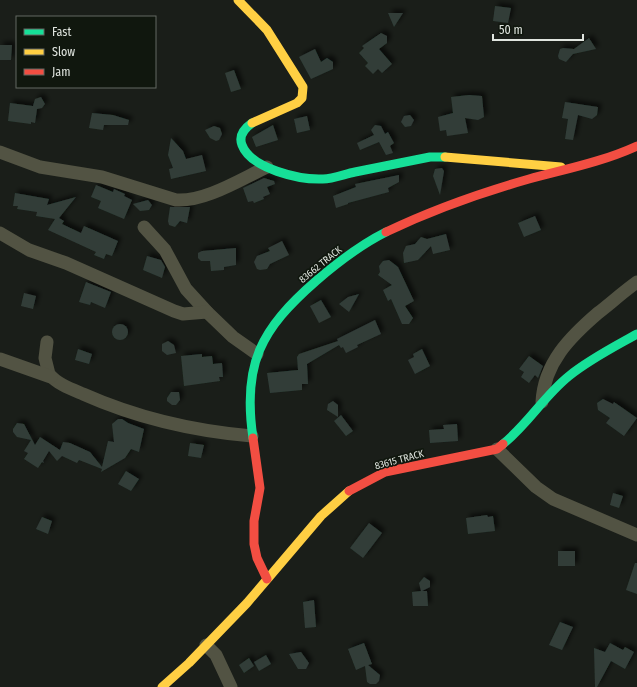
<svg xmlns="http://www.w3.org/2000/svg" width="637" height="687" font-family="'Fira Sans Condensed',sans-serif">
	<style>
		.building { fill: #303e38; filter: url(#shadow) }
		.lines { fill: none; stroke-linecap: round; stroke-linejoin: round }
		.street { stroke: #525343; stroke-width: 13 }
		.fast { stroke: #16e098; stroke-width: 9 }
		.slow { stroke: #ffcf43; stroke-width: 9 }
		.jam { stroke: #f24e42; stroke-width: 9 }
		.labels { text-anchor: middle; stroke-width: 3.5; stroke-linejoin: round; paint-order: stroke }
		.street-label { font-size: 10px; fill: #e0e5df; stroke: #10170e }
	</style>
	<defs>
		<filter id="shadow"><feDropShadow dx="3.5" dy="-3.5" stdDeviation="2" flood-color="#0009"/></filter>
	</defs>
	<rect width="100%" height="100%" fill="#1a1e19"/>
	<g class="building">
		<path d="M495 6 511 8 508 23 493 21Z"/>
		<path d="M388 13H403L394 27Z"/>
		<path d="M381 33 387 36V43L379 49 392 64 382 73 378 69 373 74 365 66 368 63 359 53 364 48 362 46Z"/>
		<path d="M589 38 596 49 573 54 566 62 559 59 558 56 560 49 563 48 574 49Z"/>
		<path d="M0 45H12L11 60H0Z"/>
		<path d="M315 49 321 62 327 58 333 62V69L311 79 299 57Z"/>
		<path d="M234 70 241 89 231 92 225 73Z"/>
		<path d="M469 95 482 96 484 117 478 120 465 118 468 133 447 136 446 130 440 131 438 117 453 113 451 97Z"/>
		<path d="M41 97 45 104 42 108 37 109 35 123 31 122V124L8 121 10 103 33 106 35 99Z"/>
		<path d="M565 102 598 107 597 115 592 119 578 115 573 140 565 139 568 119 562 118Z"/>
		<path d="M92 113 113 115 129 120 128 125H104L103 130 89 128Z"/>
		<path d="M410 115 414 120 411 126 405 127 401 122 404 116Z"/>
		<path d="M307 116 310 130 297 133 294 119Z"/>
		<path d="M273 125 278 140 256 147 252 137Z"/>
		<path d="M375 125 381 126 385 134 388 132 394 143 390 146 393 153 386 155 379 142 360 150 357 143 374 135 371 130Z"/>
		<path d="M214 126 220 128 222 134 219 140 216 141 210 138 205 130Z"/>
		<path d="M171 138 183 151 186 159 202 155 206 171 171 179 169 169 173 168 168 155Z"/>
		<path d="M442 168 444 171 440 195 433 176 435 169Z"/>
		<path d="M399 175V182L388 188 389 192 348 203V204L336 208 333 196 356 187 355 184Z"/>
		<path d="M264 178 274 181 275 184 267 187 270 194 263 197 264 199 254 203 253 201 248 202 243 188Z"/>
		<path d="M96 185 113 192 114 189 125 194 124 196 132 200 124 219 98 208 101 201 91 197Z"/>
		<path d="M15 193 49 199 47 205 76 197 59 218 64 221 62 224 81 233 84 226 118 241 112 256 106 254 104 259 94 255 96 252 48 230 55 219 36 216 37 212 17 209 18 206H13Z"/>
		<path d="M148 200 152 205 149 210 140 211 133 204Z"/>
		<path d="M170 207H190L187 223 180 221 175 227 169 225 168 221Z"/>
		<path d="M535 216 541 230 524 237 518 223Z"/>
		<path d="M446 234 450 250 433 254 431 246 418 260 404 263 403 253 406 246 415 244 421 237 427 239Z"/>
		<path d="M282 241 289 255 270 264 267 269 260 270 257 269 254 262 257 256 270 251 268 248Z"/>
		<path d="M236 248V265L224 267V270L211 271 210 261H201L198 258V253L202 251Z"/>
		<path d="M147 256 161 260 165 267 162 278 143 270Z"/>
		<path d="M389 260 398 267 414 301 405 306 413 318 409 324H402L391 299 388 301 383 290 392 285 378 275 380 272 379 266 383 261Z"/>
		<path d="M86 282 111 292 105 308 91 302 90 305 79 302Z"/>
		<path d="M24 293 36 296 33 309 21 306Z"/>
		<path d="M359 294 349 312 339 304 348 297Z"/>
		<path d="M321 300 331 317 319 323 310 306Z"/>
		<path d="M375 320 381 334 357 345 358 347 346 353 343 347 341 348 339 345 307 364 308 384H302V390L270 393 267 373 298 370 297 357 299 354 338 341 337 339Z"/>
		<circle cx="120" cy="332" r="8"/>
		<path d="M168 341 174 345 176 353 167 355 162 351V344Z"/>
		<path d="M78 349 92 354 89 364 75 360Z"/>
		<path d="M422 349 430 366 415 374 408 360 414 357 413 354Z"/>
		<path d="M202 354V357L212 356 213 364 222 363 223 377H219L220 381 184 386 181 356Z"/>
		<path d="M529 356 543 366 538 378 535 375 529 383 521 377 524 372 519 369Z"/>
		<path d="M171 392H179L180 400 176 405H172L167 401V398Z"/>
		<path d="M603 399 613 404 614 402 637 418 624 436 606 423 610 418 598 410 597 403Z"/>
		<path d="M333 401 338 405V417L327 410 328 404Z"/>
		<path d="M341 415 353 431 346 436 334 421Z"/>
		<path d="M118 419H122L128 423 144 429 139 452 131 449 125 458 101 472 102 469 79 460 77 463 62 456 57 461 49 451 43 461 44 463 42 462 38 468 24 459 28 453 24 451 31 440 17 437 13 432V429L17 423 24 424 35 445 40 437 60 450 63 442 70 443 90 452 102 467 108 441 114 442 112 424Z"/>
		<path d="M457 424 458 441 430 443 429 430 444 429 443 425Z"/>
		<path d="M190 443 204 445 201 458 188 456Z"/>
		<path d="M126 471 139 479 131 491 118 484Z"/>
		<path d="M613 493 623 496 619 508 610 505Z"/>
		<path d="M487 515 488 517 493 516 495 531 468 534 466 518Z"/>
		<path d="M42 517 52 521 48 534 36 529Z"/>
		<path d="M369 523 382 533 363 558 350 548Z"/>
		<rect x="558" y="551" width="17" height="15"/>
		<path d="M635 563H637V594L626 590Z"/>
		<path d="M424 577 430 581V587L422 591H427L428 606H413L412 592 421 591 419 583Z"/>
		<path d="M314 600 316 627 305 628 303 602Z"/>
		<path d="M560 622 573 627 562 650 549 645Z"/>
		<path d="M364 643 372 664 368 665 380 675 379 681 376 684H370L367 682 365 666 356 670 348 649Z"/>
		<path d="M610 643 623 650 625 647 634 652 625 669 611 661 597 687H595L594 648 605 652Z"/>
		<path d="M301 652 309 663 306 669H298L289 654Z"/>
		<path d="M266 655 271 664 259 671 254 662Z"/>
		<path d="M249 658 254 666 244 673 239 665Z"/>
	</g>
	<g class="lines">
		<g class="street">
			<path d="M0 152 40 167 102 177 176 200C205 202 241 179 267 167"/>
			<path d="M144 227 165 250 186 289 207 312 233 337 257 354"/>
			<path d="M0 233 29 250 66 263 174 311 183 314 207 312"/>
			<path d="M47 342 45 358 49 374C57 384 71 389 83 394 137 418 193 431 252 436"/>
			<path d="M0 359 51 377"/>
			<path d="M542 402C544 363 570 337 598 313 611 303 623 292 637 282"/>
			<path d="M497 449 536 487 553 499 637 535"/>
			<path d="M206 645 216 655 231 687"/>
		</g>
		<g class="fast">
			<path d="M252 123C245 128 238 135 242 145 251 169 300 180 323 179 333 179 345 174 355 172 380 167 405 162 430 157H445"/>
			<path d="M253 438C242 364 261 329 316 281 338 262 360 245 386 232"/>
			<path d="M503 444C528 424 544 396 569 376 590 359 614 347 637 334"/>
		</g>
		<g class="slow">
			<path d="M238 0 267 30 303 87 302 98 297 103 252 123"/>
			<path d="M445 157 561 167"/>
			<path d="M162 687 189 663 247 603 321 516 349 491"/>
		</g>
		<g class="jam">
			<path d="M386 232C432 210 480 193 529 179 566 169 602 162 637 146"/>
			<path d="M253 438 260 488 254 521V544L257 558 267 579"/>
			<path d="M349 491 385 472 497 449 503 444"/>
		</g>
	</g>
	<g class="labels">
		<g class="street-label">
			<text transform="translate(320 264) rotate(-39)" y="4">83662 TRACK</text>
			<text transform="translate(399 459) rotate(-15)" y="4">83615 TRACK</text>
		</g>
	</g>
	<rect x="16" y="16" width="140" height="72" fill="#10170e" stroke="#636962"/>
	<rect x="24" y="29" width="20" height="6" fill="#16e098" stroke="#636962"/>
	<text x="52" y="36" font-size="12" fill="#e0e5df">Fast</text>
	<rect x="24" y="49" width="20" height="6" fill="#ffcf43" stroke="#636962"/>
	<text x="52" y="56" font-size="12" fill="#e0e5df">Slow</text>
	<rect x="24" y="69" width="20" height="6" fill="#f24e42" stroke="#636962"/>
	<text x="52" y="76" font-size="12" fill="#e0e5df">Jam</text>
	<path d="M493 34v6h90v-6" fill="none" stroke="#e0e5df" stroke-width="2"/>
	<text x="499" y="34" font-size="12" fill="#e0e5df" stroke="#10170e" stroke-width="3" paint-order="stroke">50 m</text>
</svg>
